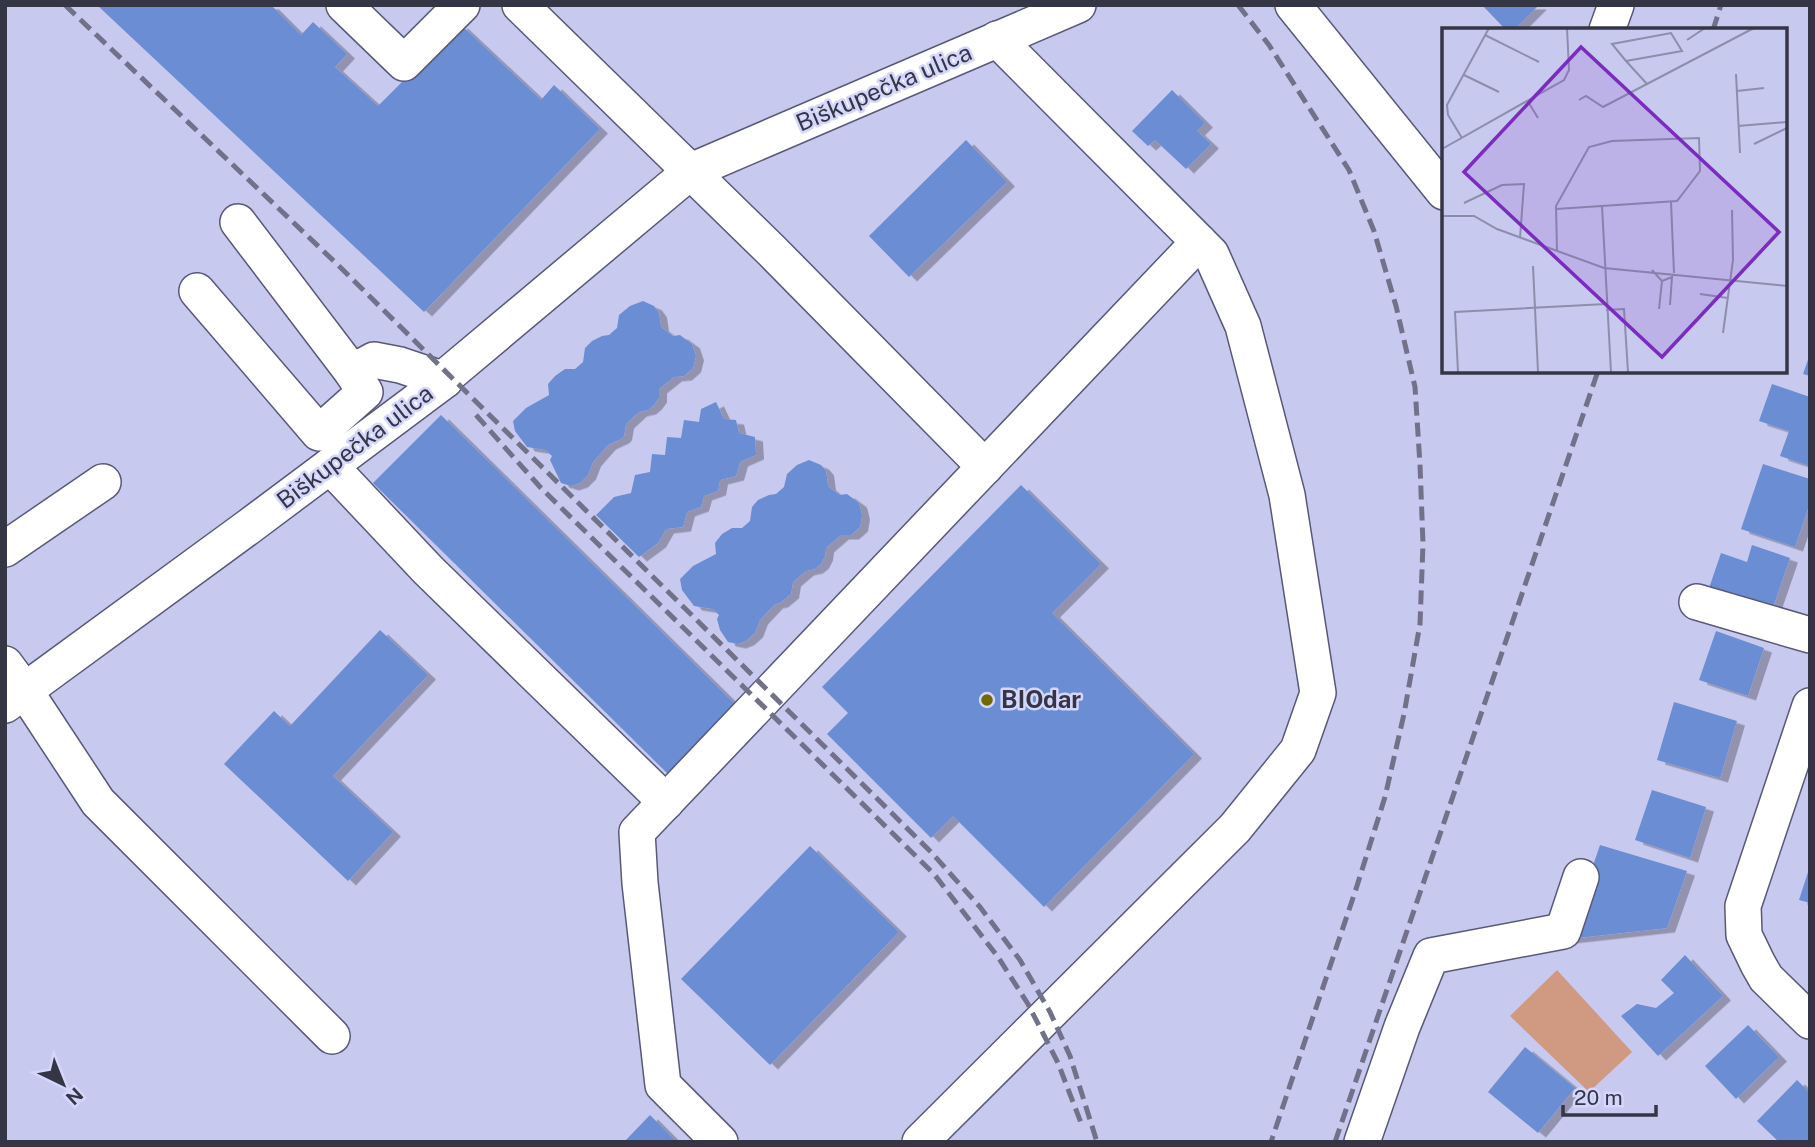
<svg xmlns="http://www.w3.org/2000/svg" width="1815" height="1147" font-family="'Public Sans',sans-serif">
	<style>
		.green { fill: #d09982 }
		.building { fill: #6b8dd3; filter: url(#shadow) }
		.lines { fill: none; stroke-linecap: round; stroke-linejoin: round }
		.minor-casing { stroke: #585879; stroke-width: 38 }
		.minor { stroke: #fff; stroke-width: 35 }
		.rail { stroke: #71728a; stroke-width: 5; stroke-dasharray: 14 7; stroke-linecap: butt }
		.poi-dot { fill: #716800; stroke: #d5d6fc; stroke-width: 2.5 }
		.labels { text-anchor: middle; stroke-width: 5; stroke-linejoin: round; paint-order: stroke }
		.street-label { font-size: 24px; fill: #353645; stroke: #d5d6fc }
		.poi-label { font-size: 24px; font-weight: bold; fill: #353645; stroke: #d5d6fc; text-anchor: start }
		.inset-road { fill: none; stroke: #8d8eab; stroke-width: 2 }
		.view { fill: #7b2cbf; fill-opacity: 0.15; stroke: #7b2cbf; stroke-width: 3.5 }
		.inset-edge { fill: none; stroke: #353645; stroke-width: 3.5 }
	</style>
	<defs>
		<filter id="shadow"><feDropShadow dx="8" dy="4.5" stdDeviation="0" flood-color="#0004"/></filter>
	</defs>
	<rect width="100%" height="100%" fill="#c8c9ef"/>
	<path class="green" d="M1557 970 1632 1052 1589 1092 1510 1016Z"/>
	<g class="building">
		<path d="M97 5H271L301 35 313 22 347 54 335 67 378 106 460 24 541 100 554 85 600 129 424 312Z"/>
		<path d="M1482 5H1539L1514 30H1506Z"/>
		<path d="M1172 90 1205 123 1197 131 1211 144 1186 169 1155 140 1148 146 1132 131Z"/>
		<path d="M966 140 1007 182 909 277 869 236Z"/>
		<path d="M643 301 654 306 659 313 661 327 673 336 680 335 692 344 696 356 693 368 684 376 674 377 659 389V398L654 405 648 410 639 412 626 424 624 436 621 439 608 445 593 462 588 475 580 483 571 486 561 483 550 460 552 456 546 450 527 447 515 431 513 421 526 408 549 395 548 384 555 376 565 369H575L583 362 585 348 592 341 602 336 609 335 617 328 619 315 630 306Z"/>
		<path d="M1809 357H1810V376L1803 374Z"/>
		<path d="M1772 384 1810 397V466L1780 456 1789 431 1759 421Z"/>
		<path d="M716 402 724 419 736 420 739 433 755 437 756 455 740 462 736 476 720 480 718 491 704 496 701 507 687 512 683 527 666 529 658 543 639 557 596 515 614 497 631 493 635 475 650 472 652 454 665 455 667 437 681 438 684 420 699 422 701 409Z"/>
		<path d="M441 415 737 706 669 775 373 483Z"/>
		<path d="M809 460 821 465 826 471 828 486 833 490 840 495 847 494 859 503 862 515 860 527 851 535H841L826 548 825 556 821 564 815 569 806 571 793 582 791 594 780 603 775 604 760 620 755 633 746 641 738 644 728 642 720 630 717 619 719 615 713 609 694 606 682 590 680 579 693 566 716 554 715 543 722 534 732 528H742L750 521 752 507 758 500 769 495 776 494 784 487 787 474 797 465Z"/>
		<path d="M1763 464 1810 479V503L1795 547 1741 529Z"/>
		<path d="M1021 485 1101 564 1052 613 1194 754 1044 907 953 816 931 838 827 734 848 713 822 687Z"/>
		<path d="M1752 545 1790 558 1770 616 1707 594 1721 553 1747 562Z"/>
		<path d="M380 630 428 675 333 776 393 832 348 881 224 764 274 711 290 726Z"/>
		<path d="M1716 631 1764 648 1748 696 1699 680Z"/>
		<path d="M1674 702 1737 721 1720 778 1657 760Z"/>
		<path d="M1652 790 1706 807 1690 858 1635 840Z"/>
		<path d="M1600 845 1687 871 1667 928 1568 939Z"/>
		<path d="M810 846 899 932 770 1065 681 979Z"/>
		<path d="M1809 869H1810V903L1799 900Z"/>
		<path d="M1685 955 1723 996 1658 1056 1621 1016 1637 1004 1656 1008 1674 993 1661 980Z"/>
		<path d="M1748 1025 1779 1057 1736 1099 1705 1066Z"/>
		<path d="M1525 1047 1575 1088 1538 1133 1488 1092Z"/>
		<path d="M1797 1080 1810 1093V1142H1779L1757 1121Z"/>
		<path d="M650 1115 677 1142H624Z"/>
	</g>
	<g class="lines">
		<g class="minor-casing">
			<g id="minor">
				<path d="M344 5 404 63 462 5"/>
				<path d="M520 5 772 251 985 467"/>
				<path d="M1293 5 1444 192"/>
				<path d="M1607 30 1616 5"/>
				<path d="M238 222 352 372 374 360 400 365 445 380"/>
				<path d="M197 291 319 433 365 392 352 372"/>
				<path d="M330 466 428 570 666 802"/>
				<path d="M5 549 103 482"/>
				<path d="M1697 602 1810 635"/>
				<path d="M5 664 25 691 98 802 332 1036"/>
				<path d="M5 705 247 528 445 380 449 374 691 171 1078 5"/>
				<path d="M1810 706 1743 906 1744 935 1758 964 1766 978 1810 1021"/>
				<path d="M720 1142 663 1085 640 883 637 832 1199 242"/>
				<path d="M920 1142 1235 828 1298 750 1318 693 1287 495 1243 326 1211 254 997 39"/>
				<path d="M1362 1142 1402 1027 1431 956 1563 931 1581 877"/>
			</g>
		</g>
		<use href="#minor" class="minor"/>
		<g class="rail">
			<path d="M65 5 338 265 931 852 980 907 1020 960 1050 1012 1070 1056 1097 1142"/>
			<path d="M1238 5 1269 45 1349 170 1374 231 1396 306 1415 387 1420 465 1423 544 1420 624 1404 714 1385 797 1356 889 1271 1142"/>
			<path d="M1713 30 1721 5"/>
			<path d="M476 415 541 488 934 874 998 957 1028 1004 1058 1063 1083 1128"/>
			<path d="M1335 1142 1598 371"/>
		</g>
	</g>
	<circle class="poi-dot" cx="987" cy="700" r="7"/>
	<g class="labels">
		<g class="street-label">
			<text transform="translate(884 88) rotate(-23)" y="8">Biškupečka ulica</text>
			<text transform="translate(355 447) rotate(-37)" y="8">Biškupečka ulica</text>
		</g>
		<g class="poi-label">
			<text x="1001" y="708">BIOdar</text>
		</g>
	</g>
	<g transform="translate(1442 28)">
		<rect width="345" height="345" fill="#c8c9ef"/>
		<path class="inset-road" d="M43 7 97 34M245 12 263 0M184 33 240 23 229 5 170 16 184 33 205 56M294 46 298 125M22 47 57 64M295 63 322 60M85 72 96 90M137 72 144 68 161 79 312 0M296 98 345 94M20 110 6 87 5 77 47 0M312 116 345 100M0 121 122 52 127 42 125 0M229 174 232 245M22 175 60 157 82 156 78 210M160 178 169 344M114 181 235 173 258 143 257 110 170 113 147 119 114 178 115 223M0 188H32L55 201 162 240 345 258M91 238 96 344M210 242 220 253 217 281M220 253 230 249 228 277M258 266 286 270M164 282 182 281 186 344M281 305 291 232 290 182M16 344 13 284 164 276"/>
		<path class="view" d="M139 19 337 204 220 329 22 144Z"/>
		<rect width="345" height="345" class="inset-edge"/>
	</g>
	<rect width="1815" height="1147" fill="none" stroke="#353645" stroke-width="14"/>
	<g transform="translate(63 1084) rotate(137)" stroke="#d5d6fc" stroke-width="5" paint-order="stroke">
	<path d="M0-5L12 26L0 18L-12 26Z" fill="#353645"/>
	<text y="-10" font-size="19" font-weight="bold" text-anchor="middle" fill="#353645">N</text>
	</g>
	<path d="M1563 1105v10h93v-10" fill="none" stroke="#353645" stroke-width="3.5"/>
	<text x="1574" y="1105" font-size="21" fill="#353645" stroke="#d5d6fc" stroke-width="5" paint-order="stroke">20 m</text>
</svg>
